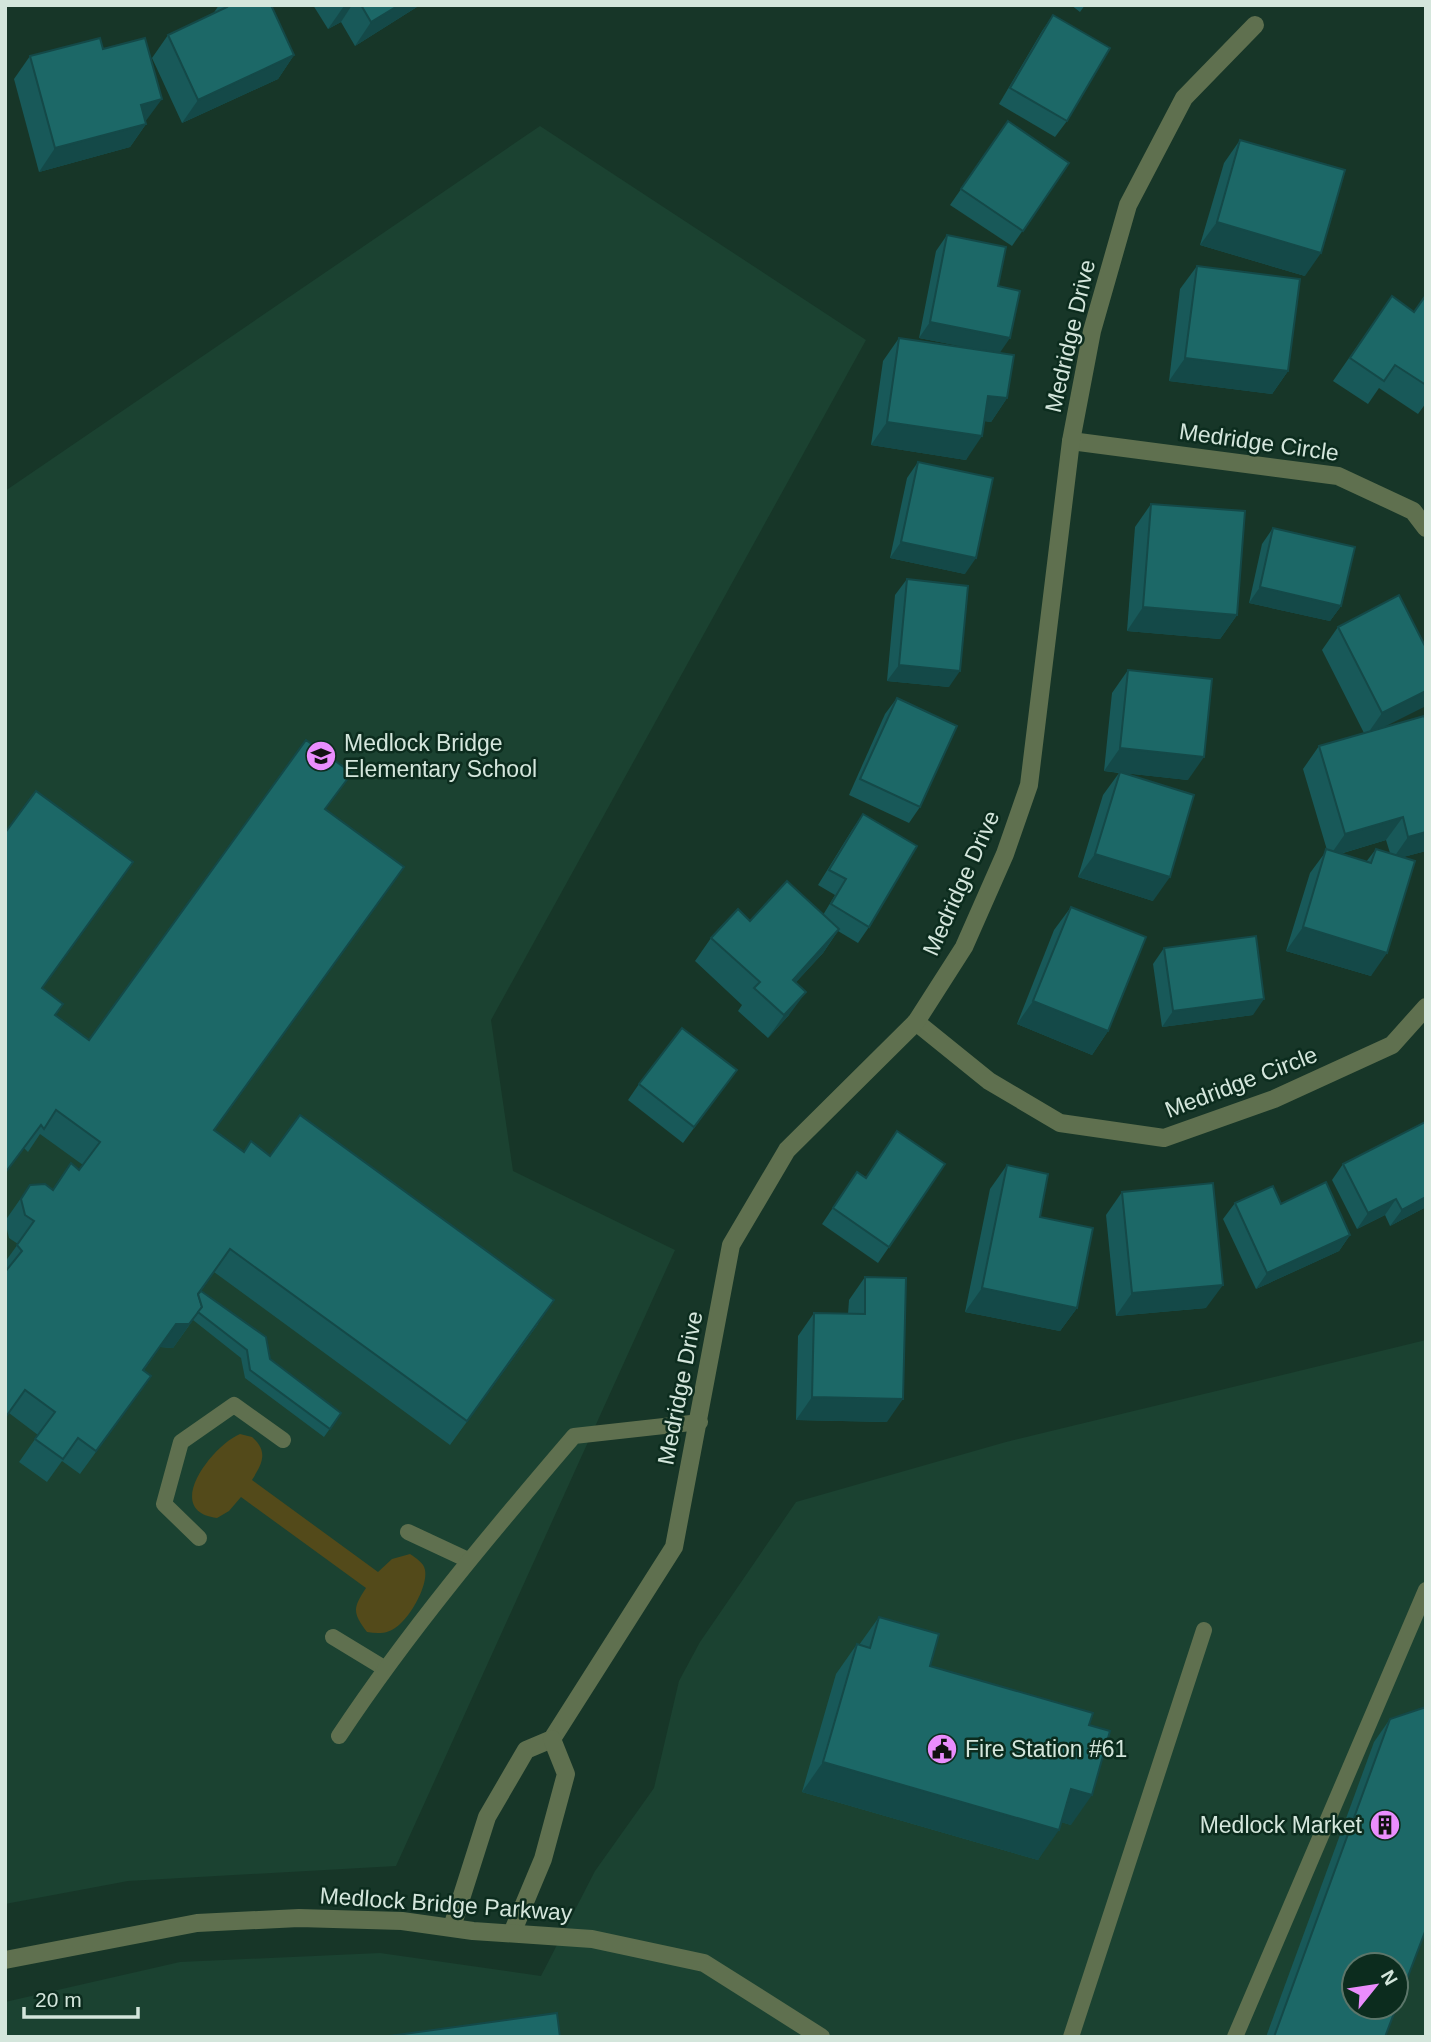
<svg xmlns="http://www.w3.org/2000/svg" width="1431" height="2042" font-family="Arial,sans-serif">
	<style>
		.built { fill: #1b4231; fill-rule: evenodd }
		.green { fill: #534a1a }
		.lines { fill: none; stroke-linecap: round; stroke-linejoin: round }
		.lane { stroke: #5f704f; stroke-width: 16 }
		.street { stroke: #5f704f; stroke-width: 18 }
		.wall { fill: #185959; fill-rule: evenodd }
		.shaded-wall { fill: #144948 }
		.building { fill: #1c6867; stroke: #144948; stroke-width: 2; fill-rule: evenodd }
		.labels { text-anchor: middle; stroke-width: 5; stroke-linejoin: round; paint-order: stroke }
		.street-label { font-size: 23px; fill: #d4e6dc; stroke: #0c2c1e }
		.poi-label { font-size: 23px; fill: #d4e6dc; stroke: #0c2c1e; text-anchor: start }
	</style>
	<rect width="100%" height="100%" fill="#173628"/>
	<g class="built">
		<path d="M540 126 866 340 491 1020 513 1171 675 1250 396 1866 128 1881 5 1904V491Z"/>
		<path d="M1426 1340V2037H5V2002L180 1962 380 1953 541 1976 595 1871 654 1788 679 1681 700 1642 796 1502 1006 1442ZM1354 1965H1396V2007H1354Z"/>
	</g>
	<path class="green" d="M240 1434 252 1437C269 1452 262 1464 252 1480L378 1572 392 1559 410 1554C416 1558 424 1563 425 1570 428 1586 411 1615 399 1625 389 1634 379 1634 367 1632 352 1612 353 1608 366 1588L241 1497 229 1511 217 1518C161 1511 213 1445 240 1434Z"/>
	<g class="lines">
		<g class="lane">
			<path d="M408 1532 468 1560"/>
			<path d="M199 1538 164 1504 181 1442 234 1405 283 1440"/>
			<path d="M333 1637 384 1668"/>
			<path d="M339 1736C410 1629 491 1533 574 1436L700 1422"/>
			<path d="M1071 2037 1204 1630"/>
			<path d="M1235 2037 1426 1590"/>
		</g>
		<g class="street">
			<path d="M1071 441 1338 476 1413 511 1426 528"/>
			<path d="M916 1022 989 1081 1060 1123 1164 1138 1274 1099 1392 1045 1426 1007"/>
			<path d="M452 1927 487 1817 526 1750 552 1739 674 1547 731 1245 787 1150 916 1022 964 947 1005 854 1029 785 1071 441 1092 331 1128 205 1184 98 1255 25"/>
			<path d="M512 1933 543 1859 566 1774 552 1739"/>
			<path d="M5 1960 197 1923 299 1918 402 1921 473 1931 592 1939 704 1963 821 2037"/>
		</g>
	</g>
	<g class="wall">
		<path d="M219 5H271L294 55 278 79 182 123 152 58 168 35 213 14Z"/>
		<path d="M313 5H420L355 46 341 22 328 29Z"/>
		<path d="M1071 5H1085L1080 12Z"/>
		<path d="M1053 15 1067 121 1055 137 999 104 1042 31Z"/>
		<path d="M103 49 146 124 130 147 39 172 14 79 30 56Z"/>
		<path d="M1008 121 1069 163 1012 246 950 205Z"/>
		<path d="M1240 140 1305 276 1200 245 1224 163Z"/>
		<path d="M947 235 998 286 1000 353 1007 398 991 422 984 421 966 460 871 445 883 361 899 338 976 349 919 338 936 251Z"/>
		<path d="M1197 266 1288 371 1272 394 1169 381 1180 289Z"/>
		<path d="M1426 294V403L1418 414 1379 388 1368 404 1333 381 1392 296 1414 312Z"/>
		<path d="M918 462 965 574 890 558 907 478Z"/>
		<path d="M1151 504 1237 615 1220 639 1127 631 1135 527Z"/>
		<path d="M1273 528 1341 606 1330 621 1249 603 1262 544Z"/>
		<path d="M907 579 949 687 887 681 895 595Z"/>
		<path d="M1399 595 1382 728 1426 851 1403 857 1371 976 1286 951 1310 873 1327 850 1303 769 1319 746 1364 733 1322 650 1338 627ZM1386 840 1390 853 1376 849 1366 862 1340 854Z"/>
		<path d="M1128 670 1188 780 1124 773 1153 901 1078 877 1103 795 1119 773 1104 771 1112 693Z"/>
		<path d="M897 698 920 807 909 823 849 795 885 714Z"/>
		<path d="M326 809 214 1130 244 1152 270 1156 538 1324 450 1445 214 1272 201 1291 270 1359 341 1413 324 1437 245 1378 241 1358 193 1320 173 1348 160 1347 144 1370 151 1376 80 1474 62 1461 47 1482 19 1462 38 1435 9 1413 5 1419V1262L18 1244 9 1238 5 1221 30 1185 52 1190 79 1170 83 1165 40 1134 28 1152 24 1148 5 1174V833L42 988 56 1015 89 1040Z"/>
		<path d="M863 814 869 927 858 943 838 931 823 953 796 982 789 1015 768 1038 738 1011 742 1005 695 961 711 938 750 921 823 915 835 895 818 885 852 830Z"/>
		<path d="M1071 907 1108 1031 1092 1055 1017 1024 1054 930Z"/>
		<path d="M1164 948 1253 1015 1162 1027 1153 964Z"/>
		<path d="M639 1084 725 1086 683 1143 628 1100Z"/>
		<path d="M1343 1164 1426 1207 1390 1226 1385 1215 1357 1229 1332 1180Z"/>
		<path d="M1007 1165 1040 1217 1077 1308 1060 1331 965 1312 990 1189Z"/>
		<path d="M857 1172 866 1177 889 1247 878 1263 822 1224Z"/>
		<path d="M1122 1192 1206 1308 1116 1316 1106 1215Z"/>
		<path d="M1235 1203 1281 1204 1350 1235 1339 1251 1256 1289 1223 1219Z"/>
		<path d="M865 1277 887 1422 796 1420 798 1336 814 1313 848 1314 849 1300Z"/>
		<path d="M879 1617 930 1666 1089 1725 1071 1825 1061 1822 1038 1860 802 1792 836 1674 857 1644 859 1645Z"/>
		<path d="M1390 1719 1385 2037H1266L1374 1742Z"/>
	</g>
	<g class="shaded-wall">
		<path d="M352 5 341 22 328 29 344 6Z"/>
		<path d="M399 5H420L355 46 371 22Z"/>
		<path d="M294 55 278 79 182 123 198 100Z"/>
		<path d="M162 99 145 122 141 105Z"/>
		<path d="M146 124 130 147 39 172 55 148Z"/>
		<path d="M1217 222 1321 253 1305 276 1200 245Z"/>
		<path d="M930 322 1010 338 999 354 919 338Z"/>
		<path d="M1185 358 1288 371 1272 394 1169 381Z"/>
		<path d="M988 396 1007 398 991 422 971 419Z"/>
		<path d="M887 422 982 436 966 460 871 445Z"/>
		<path d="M901 542 976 558 965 574 890 558Z"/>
		<path d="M1260 587 1341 606 1330 621 1249 603Z"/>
		<path d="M1143 607 1237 615 1220 639 1127 631Z"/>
		<path d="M899 665 960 671 949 687 887 681Z"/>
		<path d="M1426 691V706L1366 736 1382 713Z"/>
		<path d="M1120 748 1204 757 1188 780 1104 771Z"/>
		<path d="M1403 817 1386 840 1329 857 1345 834Z"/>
		<path d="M1426 832V851L1392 860 1408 837Z"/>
		<path d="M1095 854 1170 877 1153 901 1078 877Z"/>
		<path d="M1303 927 1387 953 1371 976 1286 951Z"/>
		<path d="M839 929 823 953 777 1003 793 980Z"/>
		<path d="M806 992 789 1015 768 1038 784 1015Z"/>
		<path d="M1264 999 1253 1015 1162 1027 1173 1011Z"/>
		<path d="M1033 1001 1108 1031 1092 1055 1017 1024Z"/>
		<path d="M1426 1197V1207L1390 1226 1402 1210Z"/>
		<path d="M1396 1199 1385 1215 1357 1229 1368 1213Z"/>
		<path d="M1350 1235 1339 1251 1256 1289 1267 1273Z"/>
		<path d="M1223 1285 1206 1308 1116 1316 1132 1293Z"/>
		<path d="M982 1288 1077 1308 1060 1331 965 1312Z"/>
		<path d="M202 1307 173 1348 160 1347 176 1324Z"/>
		<path d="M812 1397 903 1399 887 1422 796 1420Z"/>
		<path d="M823 1762 1059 1830 1038 1860 802 1792Z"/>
		<path d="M1071 1789 1092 1795 1071 1825 1050 1819Z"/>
	</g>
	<g class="building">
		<path d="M226 5H271L294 55 198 100 168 35 227 7Z"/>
		<path d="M361 5H399L371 22Z"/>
		<path d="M1053 15 1110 48 1067 121 1010 88Z"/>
		<path d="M100 38 103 49 145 38 162 99 141 105 146 124 55 148 30 56Z"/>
		<path d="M1008 121 1069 163 1023 231 961 189Z"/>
		<path d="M1240 140 1345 170 1321 253 1217 222Z"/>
		<path d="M947 235 1006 247 998 286 1020 291 1010 338 930 322Z"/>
		<path d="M1197 266 1300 279 1288 371 1185 358Z"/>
		<path d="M1426 295V385L1395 365 1384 381 1350 358 1392 296 1414 312Z"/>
		<path d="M899 338 1014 355 1007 398 988 396 982 436 887 422Z"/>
		<path d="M918 462 993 478 976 558 901 542Z"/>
		<path d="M1151 504 1245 511 1237 615 1143 607Z"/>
		<path d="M1273 528 1355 547 1341 606 1260 587Z"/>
		<path d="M907 579 968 586 960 671 899 665Z"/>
		<path d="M1399 595 1426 648V691L1382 713 1338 627Z"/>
		<path d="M1128 670 1212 679 1204 757 1120 748Z"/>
		<path d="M897 698 957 726 920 807 860 779Z"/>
		<path d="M1424 716 1426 721V832L1408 837 1403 817 1345 834 1319 746Z"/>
		<path d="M306 740 352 773 325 809 404 867 214 1130 244 1152 251 1141 270 1156 300 1115 554 1300 467 1421 230 1249 198 1294 202 1307 189 1324H176L143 1370 151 1376 96 1451 78 1438 63 1459 35 1439 55 1412 25 1390 5 1418V1272L22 1251 17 1245 34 1221 25 1215 21 1199 30 1185 45 1184 53 1190 71 1163 79 1170 100 1142 56 1110 44 1129 41 1125 5 1173V833L36 791 133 862 42 988 63 1004 55 1015 89 1040Z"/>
		<path d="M1120 772 1194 795 1170 877 1095 854Z"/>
		<path d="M863 814 917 846 869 927 831 904 846 879 829 870Z"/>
		<path d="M1326 849 1371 863 1376 849 1415 861 1387 953 1303 927Z"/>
		<path d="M787 881 839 929 793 980 806 992 784 1015 754 988 760 982 711 938 738 909 750 921Z"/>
		<path d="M1071 907 1146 937 1108 1031 1033 1001Z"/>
		<path d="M1256 936 1264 999 1173 1011 1164 948Z"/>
		<path d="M682 1028 737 1070 694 1127 639 1084Z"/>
		<path d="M1425 1122 1426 1197 1402 1210 1396 1199 1368 1213 1343 1164Z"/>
		<path d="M897 1131 945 1164 889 1247 833 1208 857 1172 866 1178Z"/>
		<path d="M1007 1165 1048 1174 1040 1217 1093 1228 1077 1308 982 1288Z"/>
		<path d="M1326 1182 1350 1235 1267 1273 1235 1203 1273 1186 1281 1204Z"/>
		<path d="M1213 1183 1223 1285 1132 1293 1122 1192Z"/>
		<path d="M865 1277 906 1278 903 1399 812 1397 814 1313 865 1314Z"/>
		<path d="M201 1291 266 1337 270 1359 341 1413 330 1429 250 1370 247 1350 198 1312 202 1307 198 1294Z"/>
		<path d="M879 1617 939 1634 930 1666 1093 1713 1089 1725 1110 1731 1092 1795 1071 1789 1059 1830 823 1762 857 1644 870 1648Z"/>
		<path d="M1426 1707V1929L1385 2037H1274L1390 1719ZM1354 1965H1396V2007H1354Z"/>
		<path d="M557 2013 560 2037H382Z"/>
	</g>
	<defs>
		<g id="school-disc" transform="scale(1.575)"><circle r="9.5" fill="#ea8dfd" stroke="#0c2c1e"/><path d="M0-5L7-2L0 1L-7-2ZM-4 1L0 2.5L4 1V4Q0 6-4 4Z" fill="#111"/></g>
		<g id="civic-disc" transform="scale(1.575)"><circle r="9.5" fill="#ea8dfd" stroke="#0c2c1e"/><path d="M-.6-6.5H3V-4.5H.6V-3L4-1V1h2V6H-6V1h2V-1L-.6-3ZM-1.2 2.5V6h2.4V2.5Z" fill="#111"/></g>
		<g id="building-disc" transform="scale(1.575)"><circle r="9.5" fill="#ea8dfd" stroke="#0c2c1e"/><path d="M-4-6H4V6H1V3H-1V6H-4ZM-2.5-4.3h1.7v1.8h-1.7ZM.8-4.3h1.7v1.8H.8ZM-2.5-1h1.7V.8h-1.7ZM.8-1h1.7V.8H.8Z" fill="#111"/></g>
	</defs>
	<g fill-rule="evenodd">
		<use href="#school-disc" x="321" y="756"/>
		<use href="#civic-disc" x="942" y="1749"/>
		<use href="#building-disc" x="1385" y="1825"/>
	</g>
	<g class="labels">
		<g class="street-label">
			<text transform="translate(1070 336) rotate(-77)" y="8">Medridge Drive</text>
			<text transform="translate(1259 442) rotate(8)" y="8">Medridge Circle</text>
			<text transform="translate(961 883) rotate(-66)" y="8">Medridge Drive</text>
			<text transform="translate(1241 1082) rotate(-21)" y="8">Medridge Circle</text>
			<text transform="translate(680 1388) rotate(-79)" y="8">Medridge Drive</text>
			<text transform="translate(446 1904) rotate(4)" y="8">Medlock Bridge Parkway</text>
		</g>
		<g class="poi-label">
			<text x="344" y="751">Medlock Bridge<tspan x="344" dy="26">Elementary School</tspan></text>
			<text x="965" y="1757">Fire Station #61</text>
			<text x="1362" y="1833" text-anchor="end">Medlock Market</text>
		</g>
	</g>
	<rect width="1431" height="2042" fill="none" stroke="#d4e6dc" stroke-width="14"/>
	<g transform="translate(1375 1986) rotate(60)"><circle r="33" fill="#0c2c1e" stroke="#5c766a" stroke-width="2"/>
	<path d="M0-5L12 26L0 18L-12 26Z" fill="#ea8dfd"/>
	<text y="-10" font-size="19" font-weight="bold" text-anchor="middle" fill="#d4e6dc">N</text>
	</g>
	<path d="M24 2007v10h114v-10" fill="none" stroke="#d4e6dc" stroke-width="3.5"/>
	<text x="35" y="2007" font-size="21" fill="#d4e6dc" stroke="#0c2c1e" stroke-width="5" paint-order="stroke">20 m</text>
</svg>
